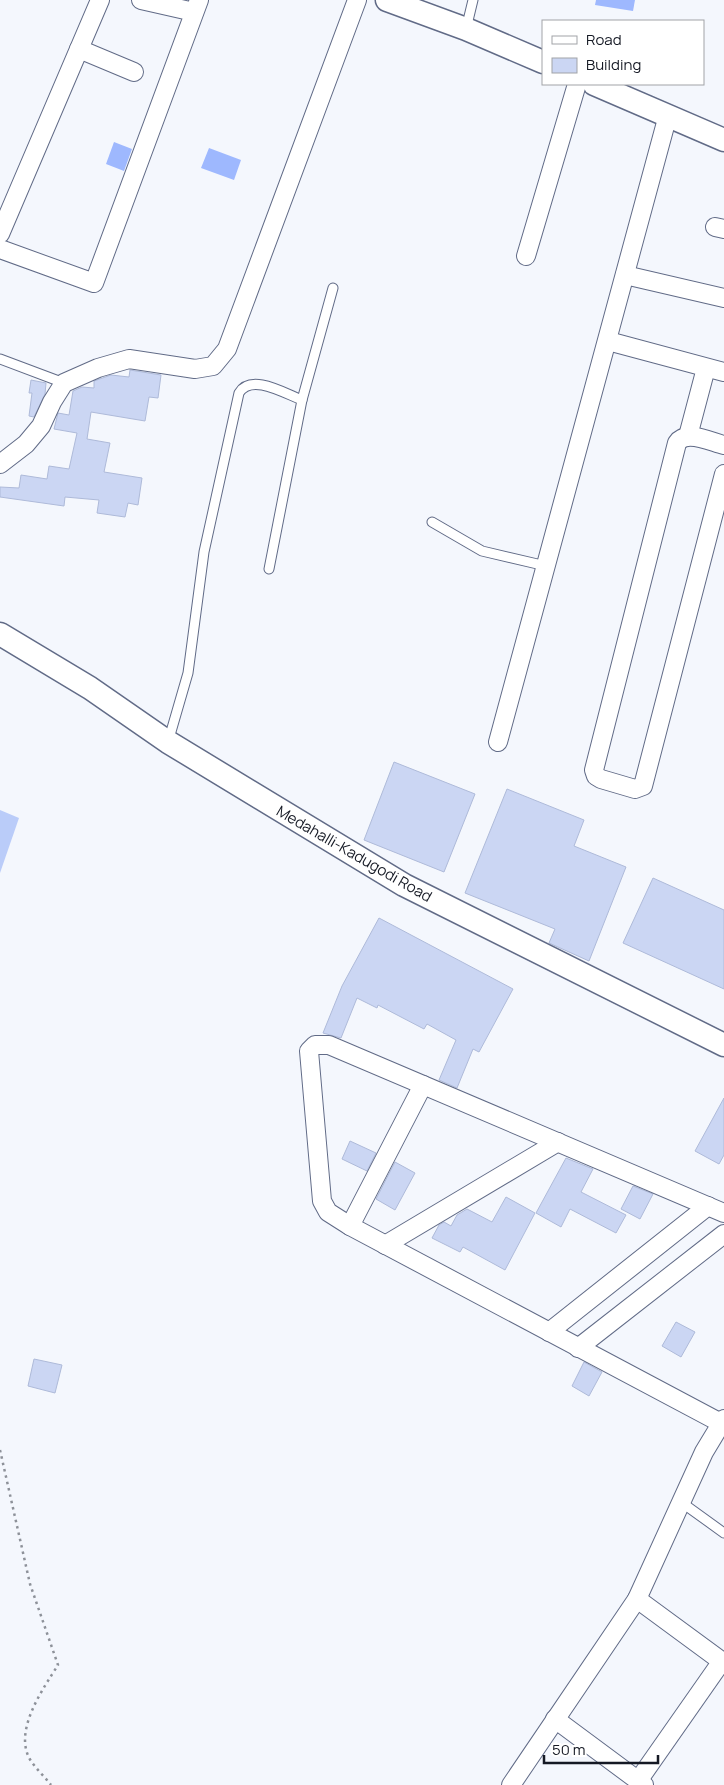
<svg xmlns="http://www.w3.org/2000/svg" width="724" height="1785" font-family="Manrope,sans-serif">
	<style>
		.green { fill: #baccf9 }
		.water { fill: #9eb8fe }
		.building { fill: #cbd6f3; stroke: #aebad9 }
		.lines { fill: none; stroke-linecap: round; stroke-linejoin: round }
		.service-casing { stroke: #616b87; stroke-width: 11 }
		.minor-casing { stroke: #616b87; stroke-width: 20 }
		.tertiary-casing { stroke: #616b87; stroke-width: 25 }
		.path { stroke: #8d9199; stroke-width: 2.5; stroke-dasharray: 2.5 4; stroke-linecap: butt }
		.service { stroke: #fff; stroke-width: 9 }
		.minor { stroke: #fff; stroke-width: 18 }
		.tertiary { stroke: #fff; stroke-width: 22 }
		.labels { text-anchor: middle; stroke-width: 4; stroke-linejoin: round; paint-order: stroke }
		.street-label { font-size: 15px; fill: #151924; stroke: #fff }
	</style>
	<rect width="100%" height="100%" fill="#f4f7fd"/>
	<path class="green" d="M0 810 19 818 0 873Z"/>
	<g class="water">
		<path d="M596 0H635L633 11 595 5Z"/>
		<path d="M114 142 132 149 124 171 106 164Z"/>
		<path d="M209 148 241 160 234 180 201 168Z"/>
	</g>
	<g class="building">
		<path d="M130 370 161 375 158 398 149 397 145 421 91 412 87 439 110 443 104 472 142 478 138 505 128 503 125 517 97 513 99 500 65 497 64 506 0 497V487L19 488 21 475 47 479 49 466 69 469 77 433 54 429 58 413 69 415 73 391 82 387 94 388V381L111 375 129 377Z"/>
		<path d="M31 380 46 383 45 394 34 417 29 416 32 393H29Z"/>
		<path d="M394 762 475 794 444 872 364 840Z"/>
		<path d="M507 789 584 820 574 846 626 867 589 961 549 943 555 929 465 893Z"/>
		<path d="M653 878 724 910V989L623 943Z"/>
		<path d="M379 918 513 989 479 1052 473 1049 457 1088 439 1080 456 1040 427 1024 424 1029 378 1005 377 1008 357 998 341 1038 323 1033 342 986Z"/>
		<path d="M724 1098V1155L719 1164 695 1151Z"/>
		<path d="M350 1141 376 1153 367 1171 342 1159Z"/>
		<path d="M566 1158 593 1169 581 1192 626 1215 616 1233 570 1209 561 1227 536 1213Z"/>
		<path d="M395 1162 415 1173 395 1210 376 1199Z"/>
		<path d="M633 1186 653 1194 640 1219 621 1209Z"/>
		<path d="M506 1197 535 1213 505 1270 463 1247 460 1252 432 1238 439 1225 444 1222 451 1226 457 1215 467 1209 492 1222Z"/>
		<path d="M676 1322 695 1332 681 1357 662 1346Z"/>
		<path d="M34 1359 62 1365 55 1393 28 1386Z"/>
		<path d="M584 1362 602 1372 589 1396 572 1386Z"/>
	</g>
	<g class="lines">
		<g class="service-casing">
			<g id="service">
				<path d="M466 29 473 0"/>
				<path d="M0 359 64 383"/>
				<path d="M432 522 482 551 546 566"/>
				<path d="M269 569 302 400 333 288"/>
				<path d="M168 742 188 673 204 552 239 393C251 373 284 393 302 400"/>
				<path d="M681 1502 724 1533"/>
			</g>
		</g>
		<g class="minor-casing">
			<g id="minor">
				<path d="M141 0 194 12"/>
				<path d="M79 49 134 72"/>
				<path d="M715 227 724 229"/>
				<path d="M0 234 100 0"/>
				<path d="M0 249 94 283 199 0"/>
				<path d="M526 256 577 84"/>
				<path d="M625 275 724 298"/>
				<path d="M608 341 724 372"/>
				<path d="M688 436 706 368"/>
				<path d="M724 445C711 442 686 429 677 443L594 770 596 776 601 779 635 789 643 786 724 474"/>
				<path d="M0 464 26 444 41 426 52 402 64 383 98 368 129 359 195 369 213 366 227 349 357 0"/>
				<path d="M498 742 668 115"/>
				<path d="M350 1226 423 1085"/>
				<path d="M385 1245 558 1142"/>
				<path d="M549 1332 708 1206"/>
				<path d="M578 1348 724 1234"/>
				<path d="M721 1423 350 1226 328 1212 322 1201 309 1051 315 1045H329L724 1213"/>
				<path d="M637 1599 724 1663"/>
				<path d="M555 1719 644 1785"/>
				<path d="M638 1781 722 1661"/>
				<path d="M511 1785 637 1599 704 1452 724 1419"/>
			</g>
		</g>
		<g class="tertiary-casing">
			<g id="tertiary">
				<path d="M387 0 466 29 543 62"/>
				<path d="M594 84 724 140"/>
				<path d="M0 634 90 688 168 742 404 885 724 1045"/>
			</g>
		</g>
		<path class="path" d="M0 1450 30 1584 58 1665C43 1689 12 1732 31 1761 37 1770 45 1777 51 1785"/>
		<use href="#service" class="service"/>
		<use href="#minor" class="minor"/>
		<use href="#tertiary" class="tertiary"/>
	</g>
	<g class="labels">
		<g class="street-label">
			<text transform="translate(354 854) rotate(30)" y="5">Medahalli-Kadugodi Road</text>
		</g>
	</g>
	<rect x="542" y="20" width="162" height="65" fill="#ffffff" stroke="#a1a3a7"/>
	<rect x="552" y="36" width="25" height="8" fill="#ffffff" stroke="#a1a3a7"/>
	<text x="586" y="45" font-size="15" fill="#151924">Road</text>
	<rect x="552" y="58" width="25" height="15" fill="#cbd6f3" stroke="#a1a3a7"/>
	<text x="586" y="70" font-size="15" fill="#151924">Building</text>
	<path d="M544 1755v8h114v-8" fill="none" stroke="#151924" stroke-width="2.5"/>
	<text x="552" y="1755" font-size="15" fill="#151924" stroke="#ffffff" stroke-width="4" paint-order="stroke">50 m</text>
</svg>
